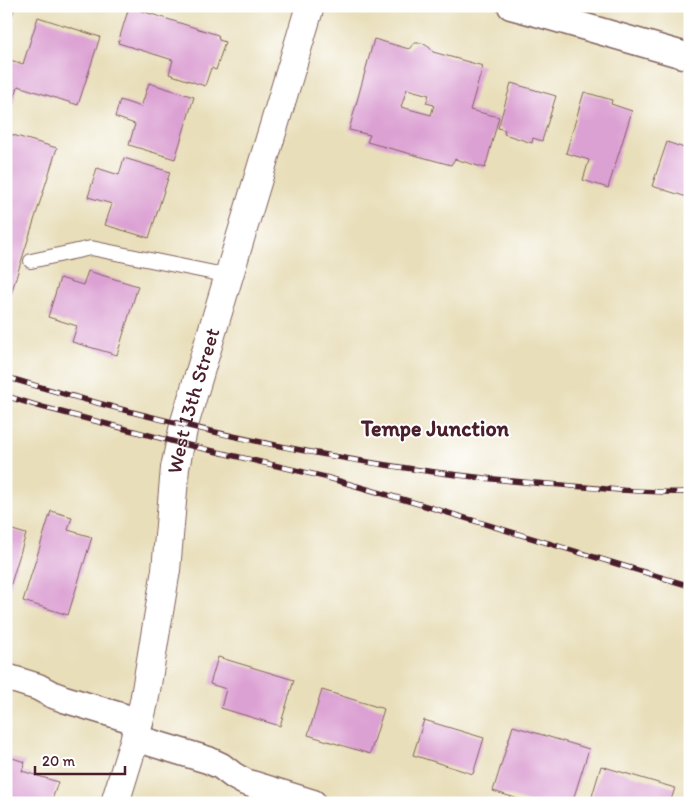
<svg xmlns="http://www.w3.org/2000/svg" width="696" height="809" font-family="Itim,sans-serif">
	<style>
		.building { fill: #dca1d3; fill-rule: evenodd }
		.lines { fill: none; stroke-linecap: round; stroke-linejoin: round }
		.service-casing { stroke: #81625d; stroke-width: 16 }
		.minor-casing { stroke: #81625d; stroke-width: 29 }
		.tertiary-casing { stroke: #81625d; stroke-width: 30 }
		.service { stroke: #fff; stroke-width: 14 }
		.minor { stroke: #fff; stroke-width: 26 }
		.tertiary { stroke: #fff; stroke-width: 28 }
		.rail-casing { stroke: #4a1f2b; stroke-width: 5.5 }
		.rail { stroke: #fff; stroke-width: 4; stroke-dasharray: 11; stroke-linecap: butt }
		.labels { text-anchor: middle; stroke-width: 4; stroke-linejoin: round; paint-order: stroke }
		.street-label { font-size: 21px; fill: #4a1f2b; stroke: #fff }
		.neighbourhood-label { font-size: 22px; font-weight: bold; fill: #4a1f2b; stroke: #fff }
	</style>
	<rect width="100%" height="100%" fill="#fff"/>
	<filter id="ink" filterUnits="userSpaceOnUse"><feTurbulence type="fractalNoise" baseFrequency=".02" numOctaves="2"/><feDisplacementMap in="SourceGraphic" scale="10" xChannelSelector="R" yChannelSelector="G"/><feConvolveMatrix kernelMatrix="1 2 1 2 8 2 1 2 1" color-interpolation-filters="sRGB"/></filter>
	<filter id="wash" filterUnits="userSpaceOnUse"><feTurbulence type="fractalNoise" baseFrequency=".0096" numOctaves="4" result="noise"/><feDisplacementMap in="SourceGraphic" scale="20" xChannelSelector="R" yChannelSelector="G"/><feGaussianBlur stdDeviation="1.12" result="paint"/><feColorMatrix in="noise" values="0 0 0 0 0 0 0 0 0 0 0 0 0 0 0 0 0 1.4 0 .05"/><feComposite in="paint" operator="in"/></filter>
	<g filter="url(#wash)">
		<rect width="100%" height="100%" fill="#e8deb9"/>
		<g id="blocks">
			<g class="building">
				<path d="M6 6H15L7 33H6Z"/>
				<path d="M129 7 218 35 219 40 225 42 216 70 211 68 205 86 169 74 173 60 118 43Z"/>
				<path d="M38 17 100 37 78 105 18 86 12 108 6 106V63L7 59 23 64Z"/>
				<path d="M374 39 409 49 414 43H422L429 47 433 52 483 66 470 110 499 117 485 168 455 159 451 165 367 142 370 135 349 130ZM407 89 429 95 426 103 434 105 431 115 401 107Z"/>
				<path d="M149 83 194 97 175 159 129 145 135 124 115 117 120 100 141 107Z"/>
				<path d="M511 83 556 96 542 141 533 138 532 143 504 134 505 130 498 128Z"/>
				<path d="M584 92 612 100 611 104 632 111 608 188 583 180 589 160 566 153Z"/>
				<path d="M6 133 57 148 9 300 6 299Z"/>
				<path d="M667 142 687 149 690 142V198L652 186Z"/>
				<path d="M124 158 170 172 149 238 105 225 112 204 88 197 97 168 119 175Z"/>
				<path d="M88 271 138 286 117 355 72 342 77 326 48 317 60 278 83 285Z"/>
				<path d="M51 511 72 517 68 530 92 537 68 615 23 601Z"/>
				<path d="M6 528 26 534 7 597H6Z"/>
				<path d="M218 657 294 680 280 726 221 708 226 689 210 684Z"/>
				<path d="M322 690 384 709 370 754 308 735Z"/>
				<path d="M424 720 484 738 473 774 413 755Z"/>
				<path d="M513 726 589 749 572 803H531L493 791Z"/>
				<path d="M6 756 25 762 22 771 58 782 51 803H6Z"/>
				<path d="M601 766 675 788 670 803H590Z"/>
			</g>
		</g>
	</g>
	<g filter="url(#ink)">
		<use href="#blocks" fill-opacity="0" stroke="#81625d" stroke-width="1"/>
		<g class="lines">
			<g class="service-casing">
				<path id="service" d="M31 261 91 248 229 276"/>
			</g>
			<g class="minor-casing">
				<g id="minor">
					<path d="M511 6 551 17 690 57"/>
					<path d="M6 677 38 687 51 694 64 699 140 722"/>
					<path d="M135 738 208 760 221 766 234 776 245 782 313 803"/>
				</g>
			</g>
			<g class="tertiary-casing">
				<g id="tertiary">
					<path id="s1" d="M115 803 135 738 144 702 166 570 175 468 184 425 310 6"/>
				</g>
			</g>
			<use href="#service" class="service"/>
			<use href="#minor" class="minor"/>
			<use href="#tertiary" class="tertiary"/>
			<g class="rail-casing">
				<g id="rail">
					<path d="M6 377C187 431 373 472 562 485 604 489 647 493 690 492"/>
					<path d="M6 396 42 407 179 443 325 477 419 504 690 586"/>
				</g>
			</g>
			<use href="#rail" class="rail"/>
		</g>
	</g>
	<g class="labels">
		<g class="street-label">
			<text dy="7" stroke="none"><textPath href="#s1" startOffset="411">West 13th Street</textPath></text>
		</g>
		<g class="neighbourhood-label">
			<text x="435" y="436">Tempe Junction</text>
		</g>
	</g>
	<rect width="696" height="809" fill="none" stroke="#fff" stroke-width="25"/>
	<path d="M35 766v8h90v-8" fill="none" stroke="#4a1f2b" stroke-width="2.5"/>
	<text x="42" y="766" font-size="15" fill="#4a1f2b" stroke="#ffffff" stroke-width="4" paint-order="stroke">20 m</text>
</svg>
